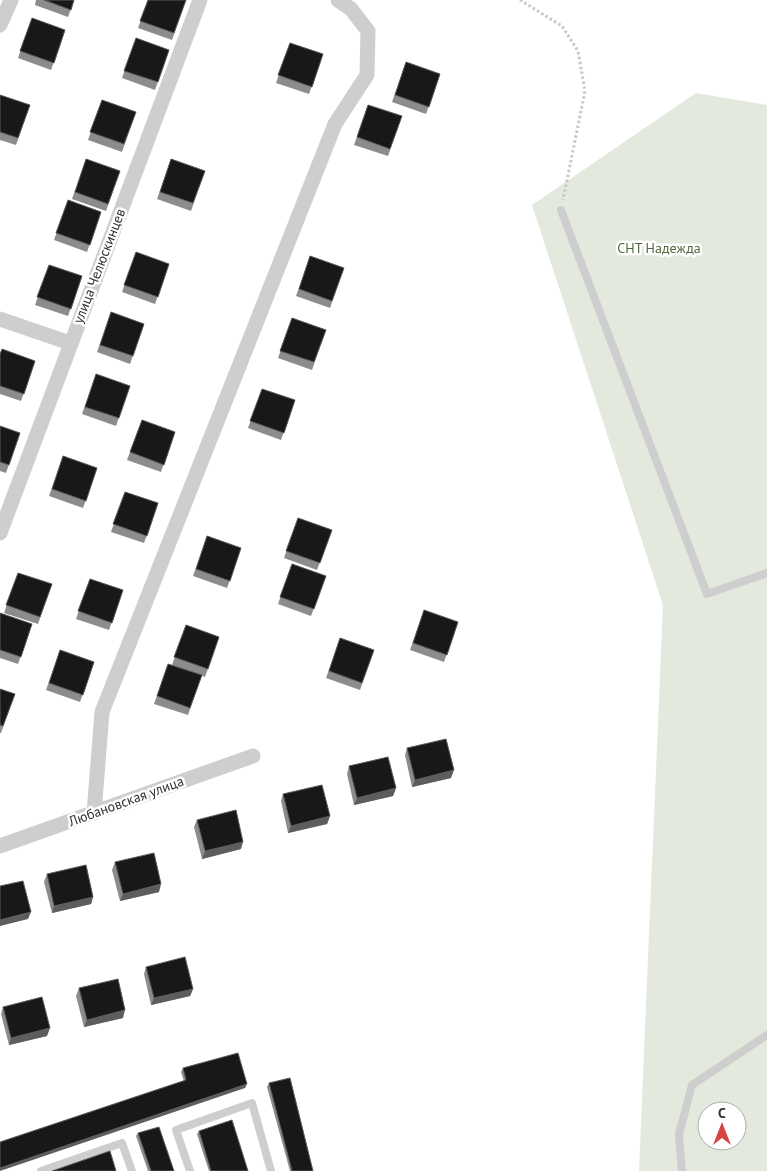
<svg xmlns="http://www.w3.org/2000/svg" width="767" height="1171" font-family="'PT Sans',sans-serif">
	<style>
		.green { fill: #e3e9dd; fill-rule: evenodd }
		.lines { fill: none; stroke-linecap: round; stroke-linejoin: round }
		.path { stroke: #c8c8c8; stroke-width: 3; stroke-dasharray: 2.5 2.5; stroke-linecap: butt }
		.service { stroke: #cecece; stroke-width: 8 }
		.minor { stroke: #cecece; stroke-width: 15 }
		.wall { fill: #8c8c8c }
		.shaded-wall { fill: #5d5d5d }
		.building { fill: #181818; stroke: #5d5d5d }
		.labels { text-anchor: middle; stroke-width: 5; stroke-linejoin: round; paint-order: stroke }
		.park-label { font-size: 14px; fill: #516941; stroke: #fff }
		.street-label { font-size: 14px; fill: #313131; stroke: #fff }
	</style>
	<rect width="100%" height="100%" fill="#fff"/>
	<path class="green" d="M696 93 767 105V1171H639L663 605 532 205ZM707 1111H737V1141H707Z"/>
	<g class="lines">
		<path class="path" d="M520 0 562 26 578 51 585 91 563 200"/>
		<g class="service">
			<path d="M561 210 707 594 767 573"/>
			<path d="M41 1171 122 1143 132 1171"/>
			<path d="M190 1171 176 1130 252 1103 271 1171"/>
			<path d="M682 1171 679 1134 692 1085 767 1035"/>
		</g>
		<g class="minor">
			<path d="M0 25 11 0"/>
			<path d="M0 319 70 343"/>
			<path d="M0 533 200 0"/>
			<path d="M94 813 102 712 335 124 367 75 368 31 351 9 338 0"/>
			<path d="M0 846 253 756"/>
		</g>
	</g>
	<g class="wall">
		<path d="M36 0H74L68 17 35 5Z"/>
		<path d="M148 0H186L172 40 138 28Z"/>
		<path d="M32 18 65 30 51 70 18 58Z"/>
		<path d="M136 38 169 50 155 90 122 78Z"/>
		<path d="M290 43 323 54 309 94 276 83Z"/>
		<path d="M406 62 440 74 426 114 392 102Z"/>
		<path d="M0 95 30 105 16 145 0 140Z"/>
		<path d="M102 100 136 112 122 152 88 140Z"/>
		<path d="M368 105 402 116 388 156 354 145Z"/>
		<path d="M86 159 120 171 106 211 72 199Z"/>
		<path d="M171 159 205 171 191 211 157 199Z"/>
		<path d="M68 200 101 212 87 252 54 240Z"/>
		<path d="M136 252 169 264 155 304 122 292Z"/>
		<path d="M310 256 344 268 330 308 296 296Z"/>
		<path d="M49 265 82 276 68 316 35 305Z"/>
		<path d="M111 312 144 324 130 364 97 352Z"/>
		<path d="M292 318 326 330 312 370 278 358Z"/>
		<path d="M0 354 35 361 21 401 0 394Z"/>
		<path d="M96 374 130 386 116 426 82 414Z"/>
		<path d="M262 389 295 400 281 440 248 428Z"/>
		<path d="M142 420 175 432 161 472 127 460Z"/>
		<path d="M0 426 20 433 6 473 0 471Z"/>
		<path d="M63 456 97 468 83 508 49 496Z"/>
		<path d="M125 492 158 503 144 543 111 532Z"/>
		<path d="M298 518 332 530 317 570 284 558Z"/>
		<path d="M207 536 241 548 227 588 193 576Z"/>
		<path d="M292 564 326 576 311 616 278 604Z"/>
		<path d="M18 573 52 584 38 624 4 613Z"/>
		<path d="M90 579 123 590 109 630 76 619Z"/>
		<path d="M424 610 458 622 444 662 410 650Z"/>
		<path d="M0 613 32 624 18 664 0 658Z"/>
		<path d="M186 625 219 637 205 677 172 665Z"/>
		<path d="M340 638 374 650 360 690 326 678Z"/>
		<path d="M60 650 94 662 80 702 46 690Z"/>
		<path d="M168 664 202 675 188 715 154 704Z"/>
		<path d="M0 689 15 694 1 733H0Z"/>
		<path d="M407 748 451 778 412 787 405 755Z"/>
		<path d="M349 766 396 788 393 796 354 805 347 774Z"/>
		<path d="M283 794 330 816 327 824 288 833 281 801Z"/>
		<path d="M197 820 241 849 202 859 194 827Z"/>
		<path d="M115 862 159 892 120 901 112 870Z"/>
		<path d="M47 874 93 897 91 904 52 913 44 882Z"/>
		<path d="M146 967 193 989 190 996 151 1005 144 974Z"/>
		<path d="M79 988 123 1018 84 1027 76 996Z"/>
		<path d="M3 1007 47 1036 9 1045 1 1014Z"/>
		<path d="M183 1068 245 1088 184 1081 181 1072Z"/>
		<path d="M269 1083 313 1171H290L267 1087Z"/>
		<path d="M199 1131 248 1171H209L197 1134Z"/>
		<path d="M138 1133 174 1171H148L136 1136Z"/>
	</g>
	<g class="shaded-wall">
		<path d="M454 770 451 778 412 787 415 780Z"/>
		<path d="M396 788 393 796 354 805 357 798Z"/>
		<path d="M330 816 327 824 288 833 291 826Z"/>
		<path d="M243 842 241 849 202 859 205 851Z"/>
		<path d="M161 884 159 892 120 901 123 894Z"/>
		<path d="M93 897 91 904 52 913 54 906Z"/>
		<path d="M31 912 28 919 0 926V920Z"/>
		<path d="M193 989 190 996 151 1005 154 998Z"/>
		<path d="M125 1010 123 1018 84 1027 87 1020Z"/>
		<path d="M50 1028 47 1036 9 1045 11 1038Z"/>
		<path d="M247 1084 245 1088 0 1171V1168Z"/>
	</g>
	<g class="building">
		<path d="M44 0H74L71 10Z"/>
		<path d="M148 0H186L174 33 140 21Z"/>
		<path d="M32 18 65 30 54 63 20 51Z"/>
		<path d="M136 38 169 50 158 82 124 71Z"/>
		<path d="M290 43 323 54 312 87 278 75Z"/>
		<path d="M406 62 440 74 429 107 395 95Z"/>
		<path d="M0 95 30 105 18 138 0 132Z"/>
		<path d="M102 100 136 112 124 144 90 132Z"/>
		<path d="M368 105 402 116 390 149 357 137Z"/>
		<path d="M86 159 120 171 108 204 75 192Z"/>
		<path d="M171 159 205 171 193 203 160 192Z"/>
		<path d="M68 200 101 212 90 245 56 233Z"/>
		<path d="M136 252 169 264 158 297 124 285Z"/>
		<path d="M310 256 344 268 332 301 299 289Z"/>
		<path d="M49 265 82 276 71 309 37 297Z"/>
		<path d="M111 312 144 324 133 356 100 345Z"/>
		<path d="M292 318 326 330 314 362 280 351Z"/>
		<path d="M2 349 35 361 24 394 0 386V354Z"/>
		<path d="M96 374 130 386 119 418 85 407Z"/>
		<path d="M262 389 295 400 284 433 250 421Z"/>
		<path d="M142 420 175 432 164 465 130 452Z"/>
		<path d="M0 426 20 433 9 465 0 462Z"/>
		<path d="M63 456 97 468 86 501 52 489Z"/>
		<path d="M125 492 158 503 147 536 113 524Z"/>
		<path d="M298 518 332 530 320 563 286 551Z"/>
		<path d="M207 536 241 548 230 581 196 569Z"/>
		<path d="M292 564 326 576 314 609 280 597Z"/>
		<path d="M18 573 52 584 40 617 6 605Z"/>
		<path d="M90 579 123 590 112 623 78 611Z"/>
		<path d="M424 610 458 622 447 655 413 643Z"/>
		<path d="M0 613 32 624 21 657 0 650Z"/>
		<path d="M186 625 219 637 208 669 174 657Z"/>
		<path d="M340 638 374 650 362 683 329 671Z"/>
		<path d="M60 650 94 662 83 695 49 683Z"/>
		<path d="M168 664 202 675 190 708 157 696Z"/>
		<path d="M0 689 15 694 3 726 0 725Z"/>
		<path d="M446 739 454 770 415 780 407 748Z"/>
		<path d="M388 757 396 788 357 798 349 766Z"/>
		<path d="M322 785 330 816 291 826 283 794Z"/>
		<path d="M236 810 243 842 205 851 197 820Z"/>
		<path d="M154 853 161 884 123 894 115 862Z"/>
		<path d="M86 865 93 897 54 906 47 874Z"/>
		<path d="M23 881 31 912 0 920V886Z"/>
		<path d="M185 957 193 989 154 998 146 967Z"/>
		<path d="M118 979 125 1010 87 1020 79 988Z"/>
		<path d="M42 997 50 1028 11 1038 3 1007Z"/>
		<path d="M238 1053 247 1084 0 1168V1142L186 1080 183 1068Z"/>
		<path d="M290 1078 313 1171H292L269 1083Z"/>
		<path d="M232 1120 248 1171H211L199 1131Z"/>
		<path d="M159 1127 174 1171H151L138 1133Z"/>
		<path d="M110 1151 116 1171H52Z"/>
	</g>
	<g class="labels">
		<g class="park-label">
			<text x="659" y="253">СНТ Надежда</text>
		</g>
		<g class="street-label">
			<text transform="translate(99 266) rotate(-69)" y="5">улица Челюскинцев</text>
			<text transform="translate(126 801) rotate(-20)" y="5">Любановская улица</text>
		</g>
	</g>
	<g transform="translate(722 1126)"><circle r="24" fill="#ffffff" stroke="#adadad"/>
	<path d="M0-4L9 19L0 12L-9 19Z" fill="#d74446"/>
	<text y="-8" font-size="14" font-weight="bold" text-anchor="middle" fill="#313131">С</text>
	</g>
</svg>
